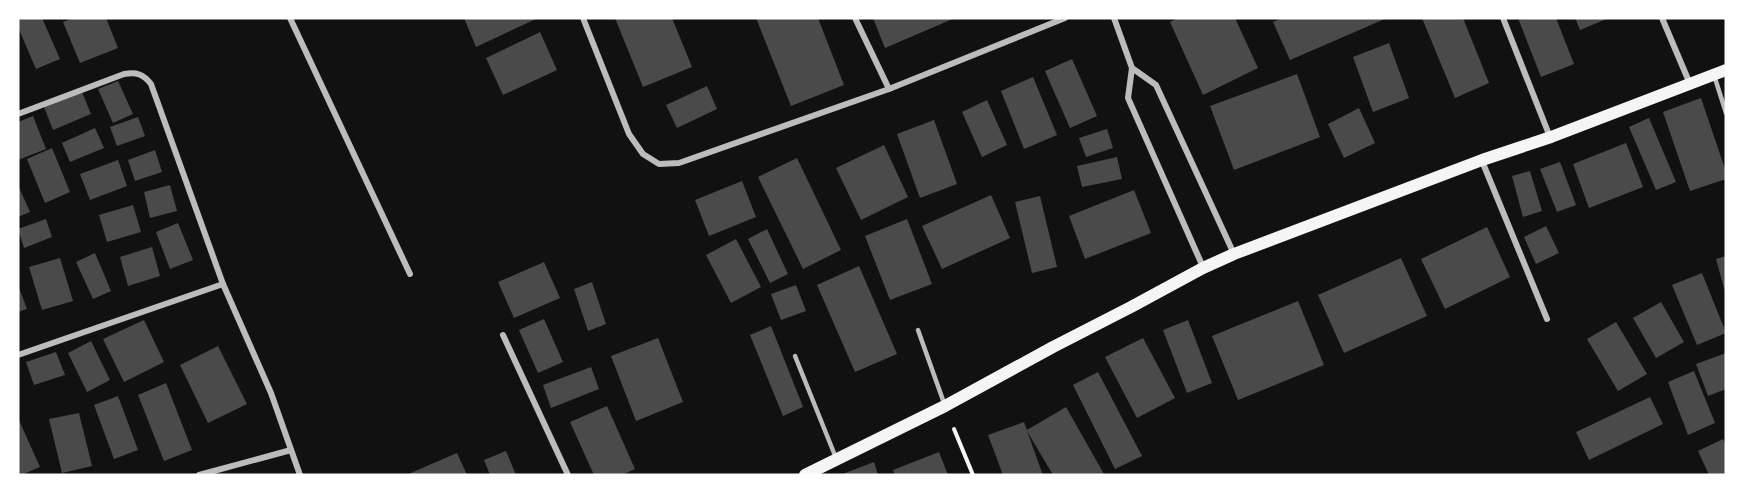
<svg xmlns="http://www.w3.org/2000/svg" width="1744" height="493" font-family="'Fira Sans Condensed',sans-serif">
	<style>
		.building { fill: #4a4a4a }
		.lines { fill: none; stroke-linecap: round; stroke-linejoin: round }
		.path { stroke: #f5f5f5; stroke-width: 4 }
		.service { stroke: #bcbcbc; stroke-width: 4.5 }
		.minor { stroke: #bcbcbc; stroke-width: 6 }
		.secondary { stroke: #f5f5f5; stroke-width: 12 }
	</style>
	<rect width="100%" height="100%" fill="#111"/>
	<g class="building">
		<path d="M18 18H42L60 59 36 69 18 27Z"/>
		<path d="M73 18H106L118 48 80 63 63 22Z"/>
		<path d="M464 18H538L476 47Z"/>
		<path d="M615 18H672L692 67 643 87Z"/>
		<path d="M756 18H818L844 85 791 106Z"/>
		<path d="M873 18H955L885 48Z"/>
		<path d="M1178 18H1235L1258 68 1203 95 1170 22Z"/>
		<path d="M1282 18H1387L1290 60 1273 22Z"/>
		<path d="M1422 18H1463L1489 83 1455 98Z"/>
		<path d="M1518 18H1556L1574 64 1541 77Z"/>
		<path d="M1575 18H1609L1580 30Z"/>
		<path d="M540 32 557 70 503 95 486 58Z"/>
		<path d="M1389 43 1409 98 1373 112 1353 57Z"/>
		<path d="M1072 59 1097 116 1070 128 1045 71Z"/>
		<path d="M1297 74 1320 137 1234 170 1210 106Z"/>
		<path d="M1033 77 1057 135 1024 149 1001 91Z"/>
		<path d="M118 81 133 114 113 123 98 89Z"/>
		<path d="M707 86 717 109 677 128 666 105Z"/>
		<path d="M82 92 91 114 53 130 44 107Z"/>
		<path d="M1701 98 1726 172V179L1690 191 1663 112Z"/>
		<path d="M987 100 1007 145 982 157 962 112Z"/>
		<path d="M1359 108 1375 143 1344 158 1328 124Z"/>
		<path d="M33 116 46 149 18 160V122Z"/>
		<path d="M138 117 145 136 117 146 110 127Z"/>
		<path d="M1649 118 1676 182 1656 190 1629 127Z"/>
		<path d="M934 120 957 184 920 198 897 134Z"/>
		<path d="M95 128 104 148 70 162 62 143Z"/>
		<path d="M1107 129 1113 148 1086 157 1079 138Z"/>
		<path d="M1626 143 1643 187 1589 208 1573 164Z"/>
		<path d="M884 145 908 197 861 220 836 168Z"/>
		<path d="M52 148 70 192 45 203 27 159Z"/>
		<path d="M155 150 162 172 135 181 128 160Z"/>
		<path d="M1117 157 1122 179 1082 187 1077 166Z"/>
		<path d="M797 158 841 250 803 269 758 177Z"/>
		<path d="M118 160 127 186 90 200 80 174Z"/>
		<path d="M1560 162 1576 205 1557 212 1540 169Z"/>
		<path d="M1530 171 1542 211 1523 217 1512 176Z"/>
		<path d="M742 181 756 217 709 236 695 200Z"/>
		<path d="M18 185 30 212 18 217Z"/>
		<path d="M170 185 177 211 150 218 144 192Z"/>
		<path d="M1134 190 1151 233 1085 259 1069 216Z"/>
		<path d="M991 195 1010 238 942 269 922 226Z"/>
		<path d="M1040 196 1057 267 1032 273 1015 202Z"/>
		<path d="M133 205 141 232 107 242 99 215Z"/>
		<path d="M46 219 52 237 24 248 18 229Z"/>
		<path d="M907 219 932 284 890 300 865 236Z"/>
		<path d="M178 223 193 260 170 269 156 232Z"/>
		<path d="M1546 226 1559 253 1536 264 1524 237Z"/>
		<path d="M1487 227 1510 277 1445 309 1421 259Z"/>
		<path d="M767 229 788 274 770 283 748 239Z"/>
		<path d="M736 239 761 287 731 303 706 255Z"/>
		<path d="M152 247 160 276 128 286 120 257Z"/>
		<path d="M95 253 111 291 93 299 76 262Z"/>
		<path d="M1726 256V292H1725L1716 259Z"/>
		<path d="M60 258 73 301 42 310 29 267Z"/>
		<path d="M1401 258 1427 316 1344 353 1318 295Z"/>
		<path d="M544 262 560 298 514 318 498 282Z"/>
		<path d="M859 266 897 354 855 372 817 285Z"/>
		<path d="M1702 273 1726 333 1697 345 1672 285Z"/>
		<path d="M592 282 606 324 588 331 574 289Z"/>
		<path d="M18 285 27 309 18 312Z"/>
		<path d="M796 285 806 311 781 320 771 294Z"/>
		<path d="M1298 301 1324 365 1238 400 1212 336Z"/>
		<path d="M1661 302 1684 342 1656 358 1633 318Z"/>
		<path d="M544 319 563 362 538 373 519 330Z"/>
		<path d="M144 320 164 362 124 382 103 339Z"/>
		<path d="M1188 320 1212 383 1187 393 1163 330Z"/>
		<path d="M1616 322 1647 374 1618 391 1587 339Z"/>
		<path d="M771 326 803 407 783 416 750 335Z"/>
		<path d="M658 338 683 402 636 421 611 356Z"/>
		<path d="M1143 338 1175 398 1137 418 1105 357Z"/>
		<path d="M91 341 110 380 87 392 68 353Z"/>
		<path d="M218 346 247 404 208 423 180 365Z"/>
		<path d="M56 352 65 375 34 385 26 362Z"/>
		<path d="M1726 353V389L1708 396 1696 364Z"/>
		<path d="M591 367 599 389 551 408 543 385Z"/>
		<path d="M1694 371 1715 423 1688 435 1668 382Z"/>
		<path d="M1098 372 1142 456 1115 469 1073 385Z"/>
		<path d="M166 383 192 450 164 461 138 395Z"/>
		<path d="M118 396 138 450 114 459 94 405Z"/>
		<path d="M1650 397 1663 424 1589 460 1576 432Z"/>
		<path d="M607 406 635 469 622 475H594L570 422Z"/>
		<path d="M1066 407 1104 474 1053 475 1027 431 1043 475H1003L988 435 1024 422 1027 430Z"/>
		<path d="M79 413 92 466 62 473 49 419Z"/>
		<path d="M18 418 40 467 21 475H18Z"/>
		<path d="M1723 439 1726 446V475H1709L1698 451Z"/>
		<path d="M506 451 516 475H490L484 460Z"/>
		<path d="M939 452 948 475H895L893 470Z"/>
		<path d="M457 453 467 475H406Z"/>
		<path d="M874 462 878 475H840Z"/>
	</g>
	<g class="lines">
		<path class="path" d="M954 429 973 475"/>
		<g class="service">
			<path d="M1714 75 1726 113"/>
			<path d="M918 330 944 403"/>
			<path d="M795 356 836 458"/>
		</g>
		<g class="minor">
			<path d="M290 18 410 274"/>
			<path d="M583 18 629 134 643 154 659 164 679 163 889 89 1065 18"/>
			<path d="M855 18 889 89"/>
			<path d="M1114 18 1132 68 1128 98 1203 267"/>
			<path d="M1503 18 1550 137"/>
			<path d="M1662 18 1690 84"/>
			<path d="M1132 68 1156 85 1234 254"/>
			<path d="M18 114 124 74C137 72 143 74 151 84L223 284 271 393 300 475"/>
			<path d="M1482 161 1547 319"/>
			<path d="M503 335 568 475"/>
			<path d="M18 355 223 284"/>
			<path d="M199 475 291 450"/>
		</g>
		<path class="secondary" d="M805 475 945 406 1053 347 1131 307 1203 268 1234 254 1482 160 1551 137 1726 70"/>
	</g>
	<rect width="1744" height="493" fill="none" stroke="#ffffff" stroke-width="39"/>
</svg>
